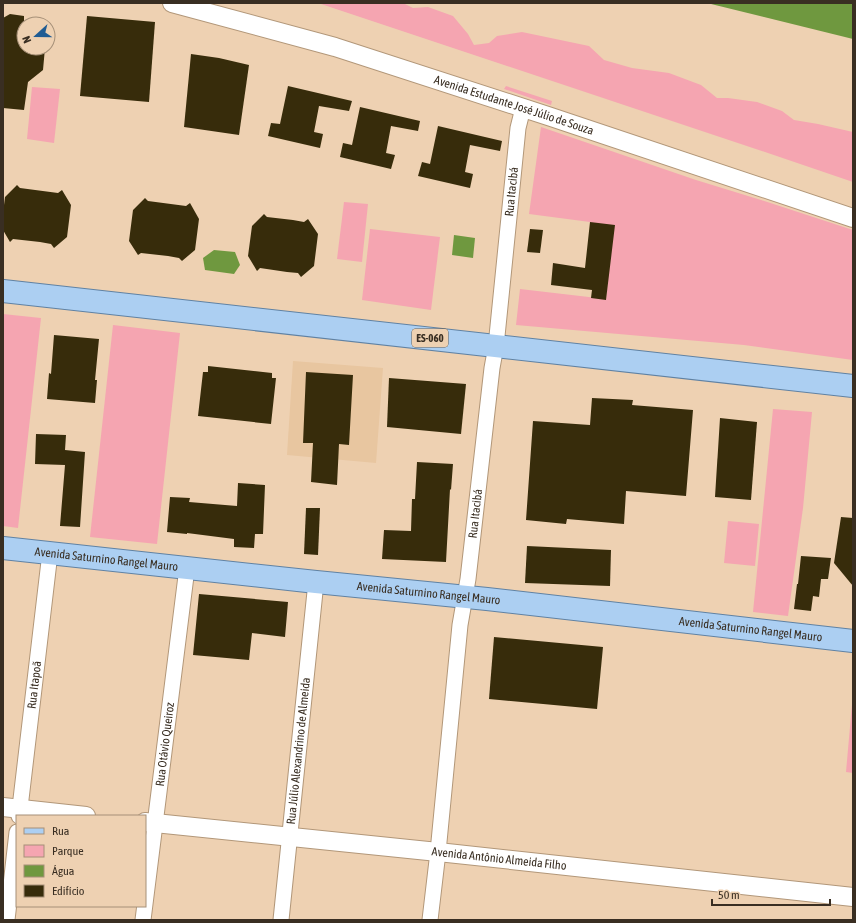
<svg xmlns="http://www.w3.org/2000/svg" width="856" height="923" font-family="'Asap Condensed',sans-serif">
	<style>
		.built { fill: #e8c6a0 }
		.green { fill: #f5a5b1 }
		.water { fill: #6f983f }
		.building { fill: #372c0b }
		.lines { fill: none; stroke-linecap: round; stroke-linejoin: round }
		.minor-casing { stroke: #b29779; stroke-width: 17 }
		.tertiary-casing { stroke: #b29779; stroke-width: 20 }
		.primary-casing { stroke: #6082a3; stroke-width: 24 }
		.minor { stroke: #fff; stroke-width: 15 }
		.tertiary { stroke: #fff; stroke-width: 18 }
		.primary { stroke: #accff2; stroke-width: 22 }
		.labels { text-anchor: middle; stroke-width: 4; stroke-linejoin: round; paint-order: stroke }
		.shield { fill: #eed1b2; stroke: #6f5f4d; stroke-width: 1 }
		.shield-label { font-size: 11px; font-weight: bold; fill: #392e22 }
		.street-label { font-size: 12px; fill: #392e22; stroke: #eed1b2 }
	</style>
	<rect width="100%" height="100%" fill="#eed1b2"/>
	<path class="built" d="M293 361 383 368 376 463 287 455Z"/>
	<g class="green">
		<path d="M318 3H403L413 8 428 7 453 16 468 34 474 45 489 43 497 36 522 32 589 46 604 60 632 68 669 73 701 85 717 98H728L757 102 782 111 794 120 818 124 853 132V182L765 152Z"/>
		<path d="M506 86 552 101 551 105 504 89Z"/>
		<path d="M32 87 60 89 54 143 27 139Z"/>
		<path d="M541 127 696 180 761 200 853 230V360L744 345 516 325 520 289 606 299 608 280 590 222 529 214Z"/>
		<path d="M344 202 368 204 362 262 337 259Z"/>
		<path d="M370 229 440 237 431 310 362 300Z"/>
		<path d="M3 314 41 318 18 528 3 526Z"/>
		<path d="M113 325 180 333 157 544 90 537Z"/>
		<path d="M773 409 812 412 803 508 788 616 753 612Z"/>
		<path d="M728 521 759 524 755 566 724 563Z"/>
		<path d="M853 693V773L846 772Z"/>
	</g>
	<g class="water">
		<path d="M707 3H853V39Z"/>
		<path d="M454 235 475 238 473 258 452 255Z"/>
		<path d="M214 250 235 252 240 265 234 274 205 270 203 258Z"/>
	</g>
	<g class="building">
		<path d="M10 14 24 16V48H45L43 70 28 82 24 110 3 108V18Z"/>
		<path d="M87 16 155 22 149 102 80 96Z"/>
		<path d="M191 54 219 58 249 65 239 135 184 127Z"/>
		<path d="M288 86 352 101 349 111 319 106 314 132 323 134 320 148 268 136 271 123 280 124Z"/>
		<path d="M360 107 420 121 418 131 391 126 386 153 395 155 391 169 340 157 343 143 352 145Z"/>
		<path d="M438 126 502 141 500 151 470 145 465 172 473 174 470 188 418 176 422 162 430 164Z"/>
		<path d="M17 185 20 188 58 193 62 190 71 205 67 237 54 248 51 244 40 242 13 239 10 242 3 230V213L5 197Z"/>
		<path d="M145 198 148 201 186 206 190 203 199 219 195 250 182 261 179 258 168 256 141 253 138 255 129 241 133 210Z"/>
		<path d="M264 214 267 217 293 220 304 222 308 219 318 234 314 266 301 277 298 273 287 272 260 268 257 271 248 256 252 226Z"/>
		<path d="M590 222 615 225 606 300 591 298 592 290 551 285 553 263 585 268Z"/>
		<path d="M530 229 543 230 540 253 527 252Z"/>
		<path d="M54 335 99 339 95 380H97L95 403 47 399 49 373 51 374Z"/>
		<path d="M208 366 272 373V378H276L271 424 198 416 203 372H208Z"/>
		<path d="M306 372 353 375 349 445 339 444 337 485 311 482 313 443H303Z"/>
		<path d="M389 378 466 384 461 434 387 427Z"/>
		<path d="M592 398 633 400 632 405 693 410 686 496 626 491 624 524 567 519 566 524 526 520 533 421 590 425Z"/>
		<path d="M720 418 757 422 751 500 715 497Z"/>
		<path d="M36 434 66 435 65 450 85 452 80 527 60 526 65 465 35 464Z"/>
		<path d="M417 462 453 464 451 490 450 489 446 562 382 559 384 530 411 531 412 499H415Z"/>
		<path d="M238 483 265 485 263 534H255L254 548 234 547V539L187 533V534L167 532 170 497 190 498 189 502 237 506Z"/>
		<path d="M306 508H320L318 555 304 554Z"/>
		<path d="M841 517 853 518V586L834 563Z"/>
		<path d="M527 546 611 550 610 586 525 583Z"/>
		<path d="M801 556 831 558 828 579H821L819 597 813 596 811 611 794 609 797 584H798Z"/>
		<path d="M199 594 288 602 285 637 252 633 249 660 193 655Z"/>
		<path d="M494 637 603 647 597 709 489 699Z"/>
	</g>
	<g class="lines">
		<g class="minor-casing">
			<g id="minor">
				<path id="s1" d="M19 816 50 553"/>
				<path d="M7 920 17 832"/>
				<path id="s2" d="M143 920 187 568"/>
				<path id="s3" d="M281 920 316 582"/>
				<path id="s4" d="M430 920 438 852 460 625 468 579 492 368 496 346 518 128 523 108"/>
			</g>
		</g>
		<g class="tertiary-casing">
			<g id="tertiary">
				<path id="s5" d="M172 3 335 47 551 117 853 218"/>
				<path d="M3 807 86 816"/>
				<path id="s6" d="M145 822 438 852 853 897"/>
			</g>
		</g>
		<g class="primary-casing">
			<g id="primary">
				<path d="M3 291 853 386"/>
				<path id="s7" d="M3 548 316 582 487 599 853 641"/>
			</g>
		</g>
		<use href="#minor" class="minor"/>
		<use href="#tertiary" class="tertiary"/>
		<use href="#primary" class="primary"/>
	</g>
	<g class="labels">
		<rect class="shield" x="412" y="329" width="36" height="18" rx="3"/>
		<g class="shield-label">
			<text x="430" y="342">ES-060</text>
		</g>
		<g class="street-label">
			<text dy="4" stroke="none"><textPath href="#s5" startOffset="357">Avenida Estudante José Júlio de Souza</textPath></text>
			<text dy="4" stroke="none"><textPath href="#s4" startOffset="733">Rua Itacibá</textPath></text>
			<text dy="4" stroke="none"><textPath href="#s4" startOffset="409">Rua Itacibá</textPath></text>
			<text dy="4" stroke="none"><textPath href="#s7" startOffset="104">Avenida Saturnino Rangel Mauro</textPath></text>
			<text dy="4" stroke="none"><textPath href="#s7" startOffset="428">Avenida Saturnino Rangel Mauro</textPath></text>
			<text dy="4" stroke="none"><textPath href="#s7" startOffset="752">Avenida Saturnino Rangel Mauro</textPath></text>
			<text dy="4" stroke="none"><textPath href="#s1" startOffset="132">Rua Itapoã</textPath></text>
			<text dy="4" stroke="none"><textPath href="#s2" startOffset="177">Rua Otávio Queiroz</textPath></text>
			<text dy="4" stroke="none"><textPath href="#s3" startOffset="170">Rua Júlio Alexandrino de Almeida</textPath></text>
			<text dy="4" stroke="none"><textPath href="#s6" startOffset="356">Avenida Antônio Almeida Filho</textPath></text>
		</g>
	</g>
	<rect width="856" height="923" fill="none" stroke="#392e22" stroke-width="8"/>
	<rect x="16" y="815" width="130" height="92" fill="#eed1b2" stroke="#a69078"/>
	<rect x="24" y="828" width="20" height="6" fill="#accff2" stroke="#a69078"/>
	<text x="52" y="835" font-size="12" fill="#392e22">Rua</text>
	<rect x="24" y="845" width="20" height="12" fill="#f5a5b1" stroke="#a69078"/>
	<text x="52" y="855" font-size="12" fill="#392e22">Parque</text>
	<rect x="24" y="865" width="20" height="12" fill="#6f983f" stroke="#a69078"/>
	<text x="52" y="875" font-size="12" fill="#392e22">Água</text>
	<rect x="24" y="885" width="20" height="12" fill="#372c0b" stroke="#a69078"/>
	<text x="52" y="895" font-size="12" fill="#392e22">Edifício</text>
	<g transform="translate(36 36) rotate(249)"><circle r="19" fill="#eed1b2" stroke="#a69078"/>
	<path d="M0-3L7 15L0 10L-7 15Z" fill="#205c93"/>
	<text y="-6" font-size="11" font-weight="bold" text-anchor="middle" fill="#392e22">N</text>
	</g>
	<path d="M712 899v6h118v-6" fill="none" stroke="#392e22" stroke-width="2"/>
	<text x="718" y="899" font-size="12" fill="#392e22" stroke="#eed1b2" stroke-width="3" paint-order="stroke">50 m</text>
</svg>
